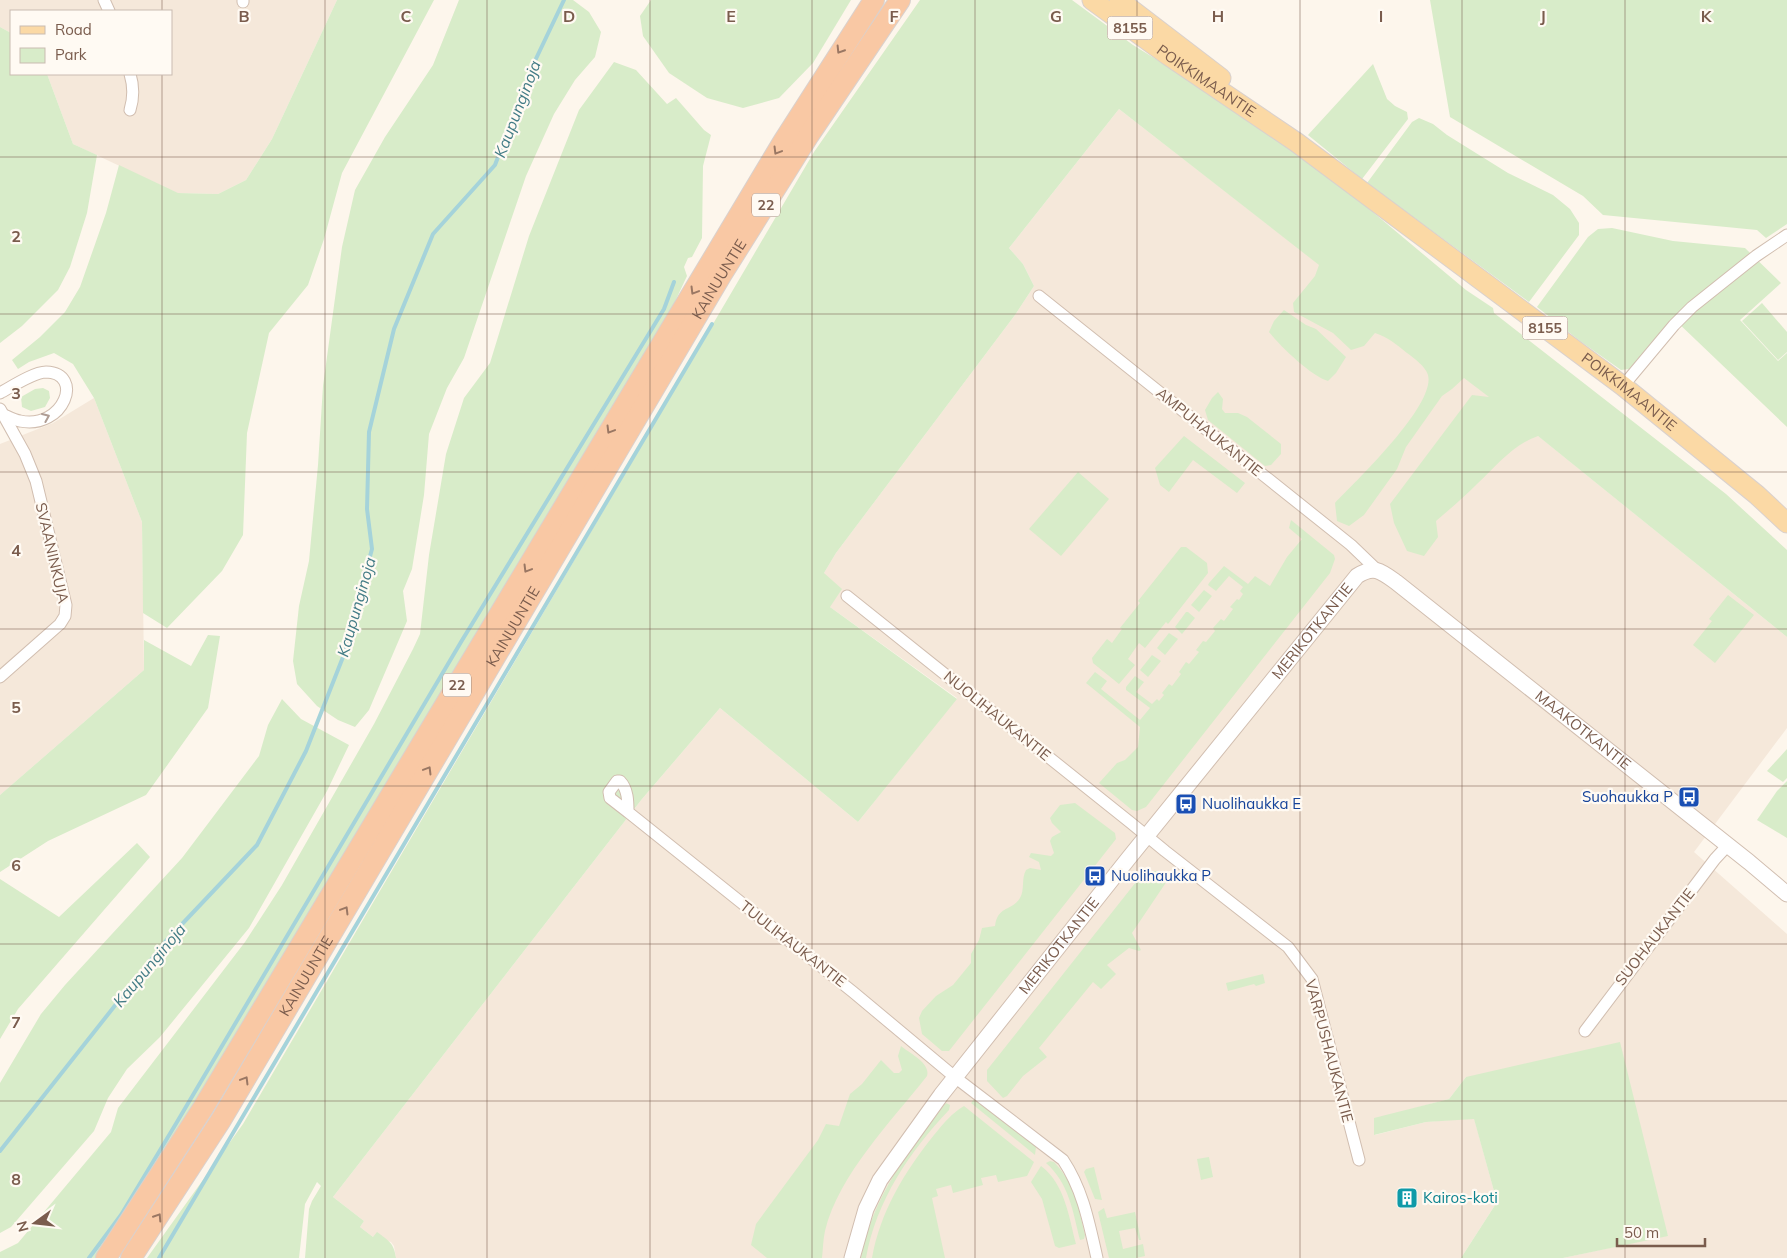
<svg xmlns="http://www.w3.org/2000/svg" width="1787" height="1258" font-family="Mulish,sans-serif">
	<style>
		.residential { fill: #f5e8da }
		.green { fill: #d8ecc9 }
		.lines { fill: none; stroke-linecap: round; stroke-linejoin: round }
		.stream { stroke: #a5d3da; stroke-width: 4 }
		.minor-casing { stroke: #d1beb0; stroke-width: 13 }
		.tertiary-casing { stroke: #d1beb0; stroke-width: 17 }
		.primary-casing { stroke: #dad1cd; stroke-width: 21 }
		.trunk-casing { stroke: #dad1cd; stroke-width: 22 }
		.minor { stroke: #fff; stroke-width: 11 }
		.tertiary { stroke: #fff; stroke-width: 15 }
		.primary { stroke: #fbd9a5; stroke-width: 19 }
		.trunk { stroke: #f9c8a4; stroke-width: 20 }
		.oneway { stroke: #9a7763 }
		.oneway2 { stroke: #af9d94 }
		.grid { fill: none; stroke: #7a5c4d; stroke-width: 1; stroke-opacity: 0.55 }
		.labels { text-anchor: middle; stroke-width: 4.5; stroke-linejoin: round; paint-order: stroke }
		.shield { fill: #fffaf3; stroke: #a28b7f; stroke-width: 1 }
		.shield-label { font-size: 14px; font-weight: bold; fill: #7a5c4d }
		.street-label { font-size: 15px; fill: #7a5c4d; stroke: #fffaf3 }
		.transit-label { font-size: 15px; fill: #164399; stroke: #fffaf3; text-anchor: start }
		.culture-label { font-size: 15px; fill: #0d838f; stroke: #fffaf3; text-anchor: start }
		.water-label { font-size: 16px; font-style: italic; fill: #437c86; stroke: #fffaf3 }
		.grid-label { font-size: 16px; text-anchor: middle; font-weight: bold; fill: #7a5c4d; stroke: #fffaf3; stroke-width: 4.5; stroke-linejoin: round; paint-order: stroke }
	</style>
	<rect width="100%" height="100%" fill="#fdf6ec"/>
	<g class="residential">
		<path d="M0 0H337L272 139 246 180 218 194 177 193 73 144 47 74H171V11H11V33L0 27Z"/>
		<path d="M1119 109 1490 397 1787 637V728L1694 852 1787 934V1258H1563L1668 1235 1466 1077 1449 1099 1374 1119 1375 1135 1426 1122 1474 1118 1497 1202 1461 1258H396L394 1246 391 1242 373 1237 360 1227 364 1221 333 1197 642 799 720 708 858 822 957 698 830 607 824 573 836 553 1015 315 1034 286 1023 264 1009 248Z"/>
		<path d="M94 398 142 522 144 670 0 795V444L53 423Z"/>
	</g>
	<g class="green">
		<path d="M337 0H434L342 173 324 239 308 285 269 333 247 433 243 535 222 571 167 628 143 613 142 522 94 398 73 364 54 353 29 362 18 369 12 360 40 337 65 312 80 287 106 213 119 165 178 193 218 194 246 180 272 139Z"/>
		<path d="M459 0H573L589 12 601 32 595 57 575 80 554 114 526 176 464 358 447 388 429 434 424 495 412 569 403 591 407 621 369 710 355 727 338 720 317 706 297 684 293 661 299 606 309 561 318 465 323 386 342 247 355 190 385 137 433 65Z"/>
		<path d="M651 0H851L813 63 779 98 743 108 707 98 669 73 643 36 640 16Z"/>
		<path d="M920 0H1072L1133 45 1248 116 1350 193 1466 290 1493 308 1494 313 1726 494 1787 550V637L1538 436C1512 445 1497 466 1477 484 1464 497 1450 509 1436 521L1438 537 1424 556 1407 551 1394 523 1390 504 1472 395 1489 397 1464 378 1452 389 1442 396 1406 447 1397 469 1364 515 1349 526 1337 521 1335 503C1356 481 1436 405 1428 375 1426 367 1414 358 1407 353 1397 345 1388 337 1375 333L1364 346 1351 350 1333 333 1294 312 1293 303 1315 276 1319 265 1119 109 1009 248 1023 264 1034 286 1015 315 836 553 824 573 842 589 830 607 957 699 858 822 720 708 642 799 333 1197 364 1221 360 1227 373 1237 377 1232C389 1241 394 1243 396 1258H305L309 1209 312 1201 321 1186 317 1182 305 1204 299 1258H147L243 1124 814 152Z"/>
		<path d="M1430 0H1787V224L1766 238 1757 230 1603 215 1583 196 1450 117Z"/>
		<path d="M0 27 11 33V74H47L73 144 97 155 87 213 70 267 58 290 22 326 0 343Z"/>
		<path d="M614 62 636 70 667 104 676 98 704 130 711 135 703 166 702 238 692 257 688 258 684 267 687 276 664 325 101 1258H0V1252L18 1243 111 1132 118 1108 245 942 282 885 374 724 413 649 420 634 429 555 446 454 464 398 490 363 529 236 579 110Z"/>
		<path d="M1373 64 1387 99 1395 106 1407 112 1408 119 1362 179 1308 135Z"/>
		<path d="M1419 118 1433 124 1447 135 1508 173 1553 195 1570 209 1579 223V235L1529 302 1367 183 1412 122Z"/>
		<path d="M1612 228 1673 241 1745 248 1781 283 1740 320 1778 361 1787 353V427L1674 319 1636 364 1629 369 1621 370 1580 341 1537 307 1588 237 1598 229Z"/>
		<path d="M1762 303 1787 332V352L1778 360 1742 321Z"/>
		<path d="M1284 310 1306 325 1316 329 1346 357 1336 373 1328 381C1311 376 1280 346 1269 332L1274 321Z"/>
		<path d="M43 388 49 391 50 398 45 407 31 411 22 407 21 397 35 389Z"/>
		<path d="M1218 392 1223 399 1222 409 1225 413H1238L1247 417 1281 444V454L1271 465 1265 466 1208 420 1205 410 1212 398Z"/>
		<path d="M1184 436 1245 483 1237 493 1193 460 1169 492 1160 485 1155 468Z"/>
		<path d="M1078 472 1109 499 1061 556 1029 529Z"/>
		<path d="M1291 520 1334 555 1335 559 1330 573 1146 807 1137 811 1132 810 1099 783 1117 763 1125 760 1138 747 1140 727 1086 683 1095 672 1107 681 1101 689 1140 720 1150 708 1126 690V687L1135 676 1144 682 1136 692 1152 704 1157 699 1159 701 1164 695 1162 693 1169 684 1172 686 1181 674 1179 672 1186 662 1189 664 1199 652 1196 650 1203 641 1206 642 1215 631 1213 628 1221 619 1224 621 1233 609 1230 607 1237 599 1239 600 1243 594 1240 591 1243 587 1229 576 1216 591 1208 585 1209 583 1224 566 1248 584 1255 576 1270 586 1287 557 1302 539 1289 528Z"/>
		<path d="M1181 547H1186L1207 563 1208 573 1168 624 1166 622 1145 648 1139 643 1128 659 1135 665 1119 684 1093 663 1092 658 1107 639 1112 643 1122 629 1120 628 1140 603 1138 601Z"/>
		<path d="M1204 590 1212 596 1199 612 1191 605Z"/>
		<path d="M1728 595 1754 615 1715 663 1693 645 1712 621 1709 619Z"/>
		<path d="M1186 612H1188L1195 618 1182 634 1175 627Z"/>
		<path d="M1169 633 1178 639 1165 655 1157 648Z"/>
		<path d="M208 635 220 636 208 708 146 795 48 841 0 872V795L144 670V640L191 666Z"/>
		<path d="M1152 655 1161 661 1148 677 1140 670Z"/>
		<path d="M282 699 301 719 349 745 327 791 249 928 160 1037 127 1069 108 1098 94 1131 11 1227 0 1233V1083L41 1014 65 985 182 858 259 756 268 725Z"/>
		<path d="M1787 749V778L1783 782 1767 771Z"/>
		<path d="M1787 781V838L1757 820 1777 791Z"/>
		<path d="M1075 803 1115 833 1116 839 949 1051H942L922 1034 919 1018 922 1011 936 996 953 985 971 963V954L979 940 982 928 995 926C998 905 1011 912 1020 898 1025 890 1021 879 1026 870L1030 868 1041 870 1039 862 1029 857 1031 853 1051 856 1054 853 1050 841 1052 837 1061 832 1052 823 1050 818 1060 805Z"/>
		<path d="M137 843 150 857 18 1009 0 1039V879L59 917Z"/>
		<path d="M1155 871 1166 873 1169 878 1132 933 1141 950 1139 951 1129 948 1107 965 1116 974 1101 989 1093 982 1039 1048 1047 1057 1023 1076 1007 1096 1003 1098 987 1081V1070L991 1065 1136 882 1148 873Z"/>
		<path d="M1263 974 1265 983 1256 986 1254 984 1228 991 1226 983Z"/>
		<path d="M1620 1042 1668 1236 1563 1258H1461L1497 1202 1474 1119 1426 1122 1374 1135V1118L1449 1099 1466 1077Z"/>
		<path d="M901 1046C909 1053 931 1063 927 1076 891 1122 839 1174 825 1231 823 1240 823 1249 822 1258H767L751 1245 756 1224 818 1140 826 1124 839 1126 850 1094 862 1084 881 1060 894 1073H899L902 1070 898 1056Z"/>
		<path d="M975 1098 1036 1147 1035 1155 971 1103Z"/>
		<path d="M946 1103 950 1105 949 1110C910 1151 876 1201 866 1258H861C872 1198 909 1149 946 1103Z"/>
		<path d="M964 1106 1034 1162 1027 1176 998 1182 996 1175 981 1178 983 1185 953 1193 951 1185 936 1189 938 1196 932 1198 945 1258H872C880 1212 905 1171 934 1135 943 1124 952 1113 964 1106Z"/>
		<path d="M1209 1157 1213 1177 1201 1180 1197 1159Z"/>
		<path d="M1050 1161 1054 1162C1075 1184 1078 1206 1085 1235L1084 1239 1080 1240C1073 1212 1069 1183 1046 1163Z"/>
		<path d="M1041 1166C1065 1184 1069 1217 1076 1244L1059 1248 1055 1246 1042 1199 1031 1182Z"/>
		<path d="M1094 1167 1102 1200 1095 1199 1084 1172 1086 1169Z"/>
		<path d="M1104 1208 1107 1218 1135 1212 1141 1240H1139L1135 1228 1119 1231 1123 1249 1143 1244 1145 1256 1136 1258H1109L1098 1212Z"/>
	</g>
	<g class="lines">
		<g class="stream">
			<path d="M0 1151 166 941 257 845 306 751 343 657 372 549 367 509 369 432 394 329 433 234 495 165 533 65 564 0"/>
			<path d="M89 1258 121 1215 177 1122 461 642 664 309 674 282"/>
			<path d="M159 1258 712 324"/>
		</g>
		<g class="minor-casing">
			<g id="minor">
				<path d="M104 0 109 11"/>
				<path d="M243 2V0"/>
				<path d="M130 110C134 97 134 87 130 74"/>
				<path d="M1039 296 1351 545 1377 570"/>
				<path d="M1623 386 1674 325 1692 307 1756 256 1787 235"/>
				<path d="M0 393C11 387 34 372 46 372 85 373 64 430 20 421 14 420 7 416 2 414"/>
				<path d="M0 409 25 454 36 481 66 605 65 616 60 624 0 677"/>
				<path d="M847 596 1131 823 1165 851 1288 947 1312 979 1359 1160"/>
				<path d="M628 812 610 798 609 792 617 781H620C628 789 628 802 628 812L853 992 956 1078 1063 1160C1083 1190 1089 1223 1097 1258"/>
				<path d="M1585 1031 1715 859 1728 845"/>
			</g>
		</g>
		<g class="tertiary-casing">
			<g id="tertiary">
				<path id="s1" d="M852 1258 866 1209 880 1180 941 1095 1128 859 1357 576C1374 565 1381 571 1396 582L1749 862 1787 894"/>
			</g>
		</g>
		<g class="primary-casing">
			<g id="primary">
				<path id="s2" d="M1092 0 1169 56 1296 142 1623 386 1757 495 1787 523"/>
				<path d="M1119 0 1221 78"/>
			</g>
		</g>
		<g class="trunk-casing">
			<g id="trunk">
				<path d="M106 1258 203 1108 783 142 874 0"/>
				<path id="s3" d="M131 1258 221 1120 722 274 809 135 900 0"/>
			</g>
		</g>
		<use href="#minor" class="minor"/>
		<use href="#tertiary" class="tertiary"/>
		<use href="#primary" class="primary"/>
		<use href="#trunk" class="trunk"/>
	</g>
	<defs><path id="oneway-chevron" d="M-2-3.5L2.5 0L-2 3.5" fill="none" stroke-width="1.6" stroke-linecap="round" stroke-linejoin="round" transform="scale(1.25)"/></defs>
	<g class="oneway">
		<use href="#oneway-chevron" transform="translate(840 50) rotate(122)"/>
		<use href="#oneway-chevron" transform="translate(777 151) rotate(121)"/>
		<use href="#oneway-chevron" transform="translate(694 291) rotate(121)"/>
		<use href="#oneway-chevron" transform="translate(610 430) rotate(121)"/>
		<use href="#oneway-chevron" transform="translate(527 569) rotate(121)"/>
		<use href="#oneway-chevron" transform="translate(428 770) rotate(-59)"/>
		<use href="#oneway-chevron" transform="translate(345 910) rotate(-59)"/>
		<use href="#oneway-chevron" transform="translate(245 1080) rotate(-59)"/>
		<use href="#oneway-chevron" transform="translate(158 1217) rotate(-57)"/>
	</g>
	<use class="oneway2" href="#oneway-chevron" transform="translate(46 417) rotate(-23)"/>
	<path class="grid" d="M162 0V11M325 0V1258M487 0V1258M650 0V1258M812 0V1258M975 0V1258M1137 0V1258M1300 0V1258M1462 0V1258M1625 0V1258M162 74V1258M0 157H1787M0 314H1787M0 472H1787M0 629H1787M0 786H1787M0 944H1787M0 1101H1787"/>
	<defs>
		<g id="bus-square" transform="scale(1.125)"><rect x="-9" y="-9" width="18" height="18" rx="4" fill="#1a4fb4" stroke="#fffaf3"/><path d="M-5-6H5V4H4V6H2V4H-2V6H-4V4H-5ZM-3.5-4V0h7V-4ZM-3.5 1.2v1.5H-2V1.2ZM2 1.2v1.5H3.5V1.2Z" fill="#fff"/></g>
		<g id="building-square" transform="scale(1.125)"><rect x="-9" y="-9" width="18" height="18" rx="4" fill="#0f9aa8" stroke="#fffaf3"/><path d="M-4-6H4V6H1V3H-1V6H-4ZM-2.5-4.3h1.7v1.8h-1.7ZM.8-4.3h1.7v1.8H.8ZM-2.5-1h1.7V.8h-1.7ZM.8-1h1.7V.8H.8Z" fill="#fff"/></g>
	</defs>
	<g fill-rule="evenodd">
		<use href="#bus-square" x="1689" y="797"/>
		<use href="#bus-square" x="1186" y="804"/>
		<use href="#bus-square" x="1095" y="876"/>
		<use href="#building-square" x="1407" y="1198"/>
	</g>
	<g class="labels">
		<g class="shield">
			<rect x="1107.5" y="16.5" width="45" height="23" rx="4"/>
			<rect x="752" y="193.5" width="28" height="23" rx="4"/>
			<rect x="1522.5" y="316.5" width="45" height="23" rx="4"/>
			<rect x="443" y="673.5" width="28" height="23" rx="4"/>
		</g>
		<g class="shield-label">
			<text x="1130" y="33">8155</text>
			<text x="766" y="210">22</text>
			<text x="1545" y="333">8155</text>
			<text x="457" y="690">22</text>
		</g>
		<g class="street-label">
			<text dy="5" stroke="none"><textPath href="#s2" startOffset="140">POIKKIMAANTIE</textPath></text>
			<text dy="5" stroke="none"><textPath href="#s3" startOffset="1142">KAINUUNTIE</textPath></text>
			<text dy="5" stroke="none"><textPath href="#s2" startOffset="665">POIKKIMAANTIE</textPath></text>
			<text transform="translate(1209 432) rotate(39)" y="5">AMPUHAUKANTIE</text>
			<text transform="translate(52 553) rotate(77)" y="5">SVAANINKUJA</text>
			<text dy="5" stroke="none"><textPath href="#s3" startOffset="738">KAINUUNTIE</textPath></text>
			<text dy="5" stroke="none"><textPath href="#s1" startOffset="782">MERIKOTKANTIE</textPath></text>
			<text transform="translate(997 716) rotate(39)" y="5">NUOLIHAUKANTIE</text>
			<text dy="5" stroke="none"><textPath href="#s1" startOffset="1135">MAAKOTKANTIE</textPath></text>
			<text transform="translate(1655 937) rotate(-52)" y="5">SUOHAUKANTIE</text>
			<text transform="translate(793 944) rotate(38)" y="5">TUULIHAUKANTIE</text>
			<text dy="5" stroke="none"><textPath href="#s1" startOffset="378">MERIKOTKANTIE</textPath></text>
			<text dy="5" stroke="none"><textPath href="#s3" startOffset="332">KAINUUNTIE</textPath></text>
			<text transform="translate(1329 1051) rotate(75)" y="5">VARPUSHAUKANTIE</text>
		</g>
		<g class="transit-label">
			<text x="1673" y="802" text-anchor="end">Suohaukka P</text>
			<text x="1202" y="809">Nuolihaukka E</text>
			<text x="1111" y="881">Nuolihaukka P</text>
		</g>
		<g class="culture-label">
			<text x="1423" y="1203">Kairos-koti</text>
		</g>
		<g class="water-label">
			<text transform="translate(517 109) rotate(-69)" y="6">Kaupunginoja</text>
			<text transform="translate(356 607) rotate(-74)" y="6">Kaupunginoja</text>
			<text transform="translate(149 965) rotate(-50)" y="6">Kaupunginoja</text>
		</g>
	</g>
	<g class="grid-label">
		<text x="244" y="22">B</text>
		<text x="406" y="22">C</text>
		<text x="569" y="22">D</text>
		<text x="731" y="22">E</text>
		<text x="894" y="22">F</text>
		<text x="1056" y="22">G</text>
		<text x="1218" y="22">H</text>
		<text x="1381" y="22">I</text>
		<text x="1543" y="22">J</text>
		<text x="1706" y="22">K</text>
		<text x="16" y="242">2</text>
		<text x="16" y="399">3</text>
		<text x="16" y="556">4</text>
		<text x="16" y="713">5</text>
		<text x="16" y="871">6</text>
		<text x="16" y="1028">7</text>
		<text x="16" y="1185">8</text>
	</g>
	<rect x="10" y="10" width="162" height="65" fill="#fffaf3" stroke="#cabbb1"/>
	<rect x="20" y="26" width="25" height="8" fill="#fbd9a5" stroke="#cabbb1"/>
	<text x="55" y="35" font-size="15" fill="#7a5c4d">Road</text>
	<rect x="20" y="48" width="25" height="15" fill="#d8ecc9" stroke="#cabbb1"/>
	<text x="55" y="60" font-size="15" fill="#7a5c4d">Park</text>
	<g transform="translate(35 1223) rotate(255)" stroke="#fffaf3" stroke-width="4" paint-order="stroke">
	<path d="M0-4L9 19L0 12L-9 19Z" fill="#7a5c4d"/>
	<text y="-8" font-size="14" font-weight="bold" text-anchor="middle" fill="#7a5c4d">N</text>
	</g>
	<path d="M1617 1238v8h88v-8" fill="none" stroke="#7a5c4d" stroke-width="2.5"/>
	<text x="1624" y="1238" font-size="15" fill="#7a5c4d" stroke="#fffaf3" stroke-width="4" paint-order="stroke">50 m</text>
</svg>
